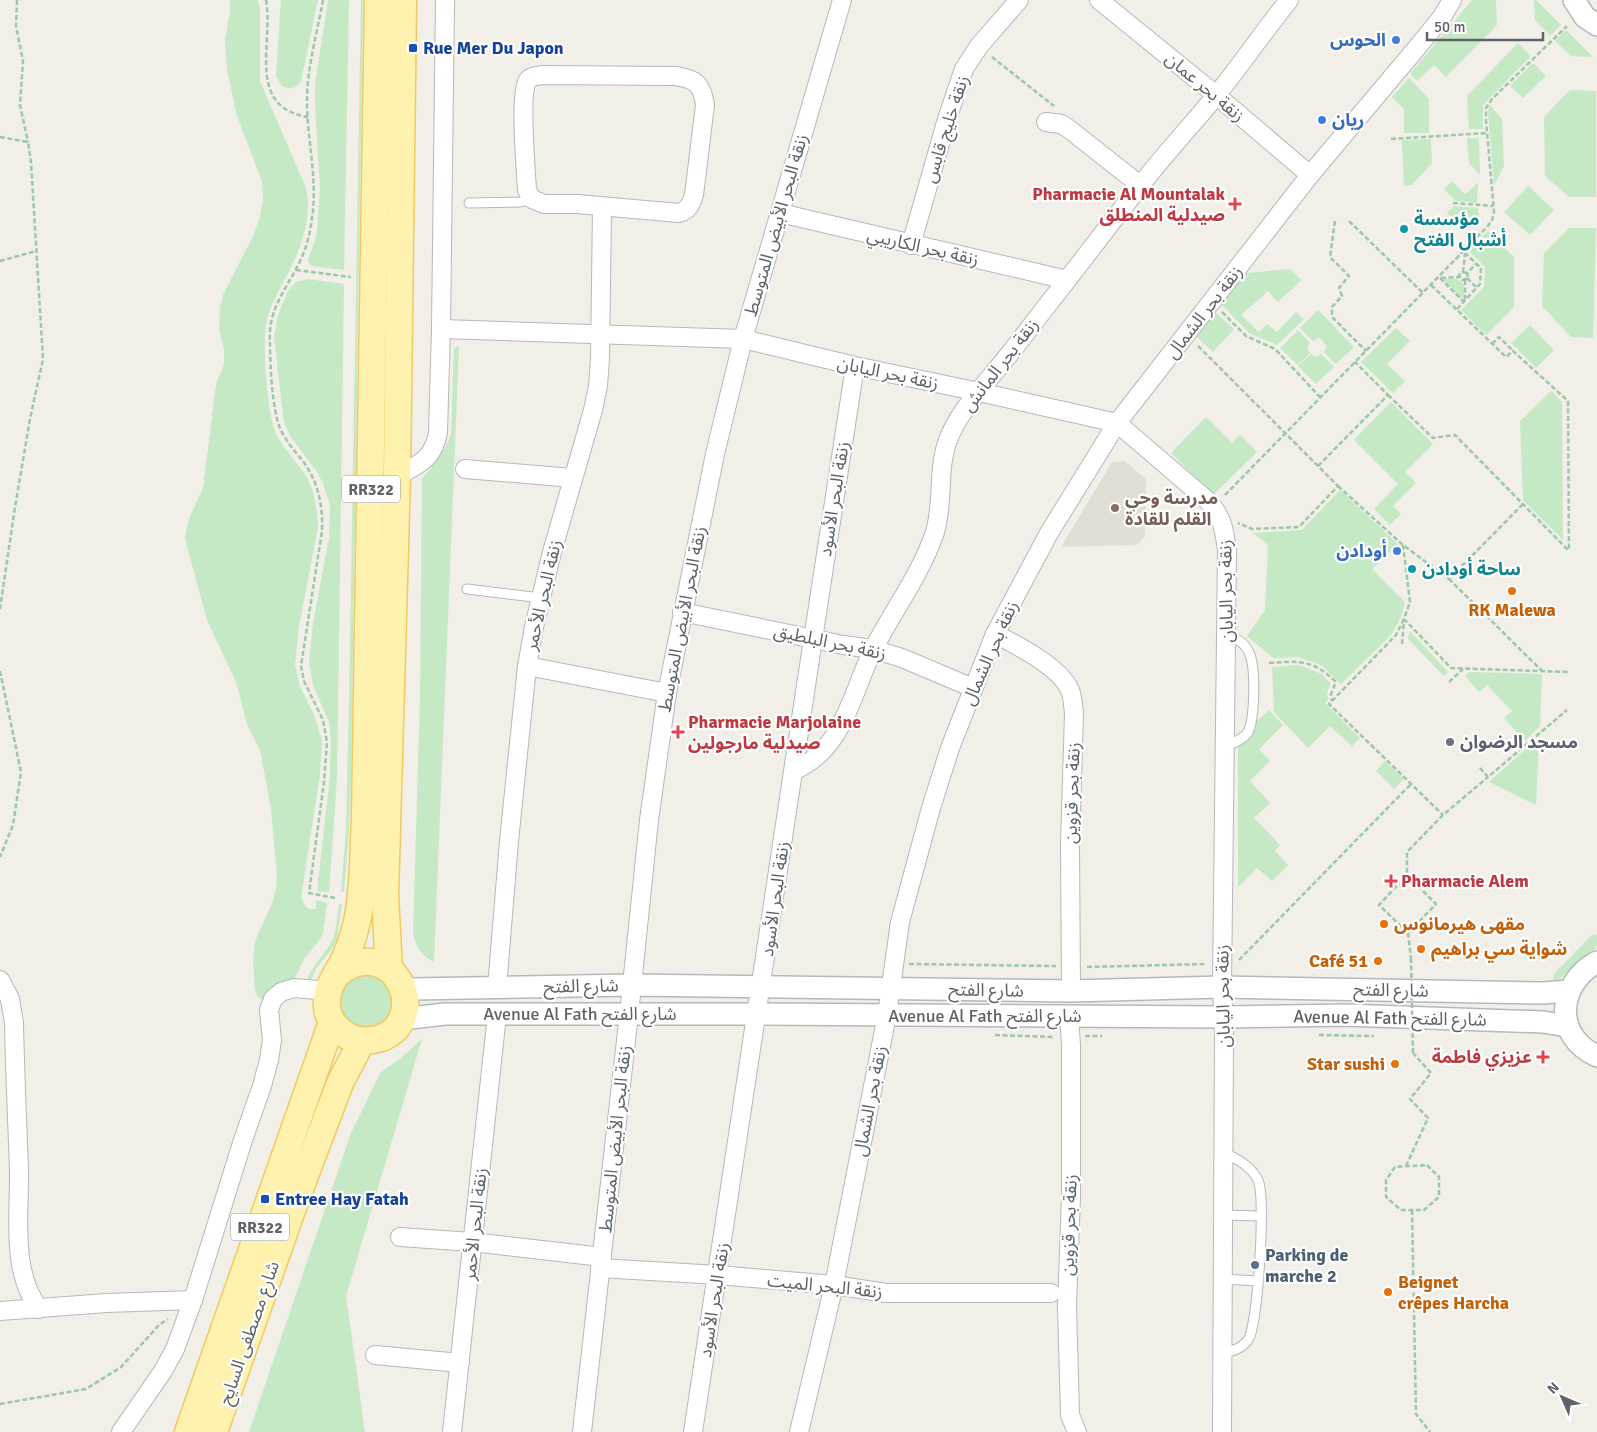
<svg xmlns="http://www.w3.org/2000/svg" width="1597" height="1432" font-family="Signika,'Noto Sans Arabic',sans-serif">
	<style>
		.education { fill: #e1ded6 }
		.green { fill: #c5e8c5 }
		.lines { fill: none; stroke-linecap: round; stroke-linejoin: round }
		.service-casing { stroke: #b5b8bc; stroke-width: 11 }
		.minor-casing { stroke: #b5b8bc; stroke-width: 20 }
		.tertiary-casing { stroke: #b5b8bc; stroke-width: 24 }
		.primary-casing { stroke: #f2c960; stroke-width: 29 }
		.path { stroke: #9cc7a9; stroke-width: 2.5; stroke-dasharray: 5 2.5; stroke-linecap: butt }
		.service { stroke: #fff; stroke-width: 9 }
		.minor { stroke: #fff; stroke-width: 18 }
		.tertiary { stroke: #fff; stroke-width: 21 }
		.primary { stroke: #fff2af; stroke-width: 26 }
		.path-bridge { stroke: #9cc7a9; stroke-width: 2.5; stroke-dasharray: 5 2.5; stroke-linecap: butt }
		.shop-dot { fill: #3f7fe0; stroke: #fff; stroke-width: 2 }
		.transit-dot { fill: #1a4fb4; stroke: #fff; stroke-width: 2 }
		.health-dot { fill: #e0444e; stroke: #fff; stroke-width: 2 }
		.culture-dot { fill: #0f9aa8; stroke: #fff; stroke-width: 2 }
		.education-dot { fill: #8d6e63; stroke: #fff; stroke-width: 2 }
		.food-dot { fill: #e8710a; stroke: #fff; stroke-width: 2 }
		.worship-dot { fill: #6b7280; stroke: #fff; stroke-width: 2 }
		.service-dot { fill: #5c6f8a; stroke: #fff; stroke-width: 2 }
		.labels { text-anchor: middle; stroke-width: 4.5; stroke-linejoin: round; paint-order: stroke }
		.shield { fill: #fff; stroke: #8f9295; stroke-width: 1 }
		.shield-label { font-size: 16px; font-weight: bold; fill: #5f6368 }
		.shop-label { font-size: 18px; font-weight: bold; fill: #366cbe; stroke: #fff; text-anchor: end }
		.transit-label { font-size: 18px; font-weight: bold; fill: #164399; stroke: #fff; text-anchor: start }
		.street-label { font-size: 18px; fill: #5f6368; stroke: #fff }
		.health-label { font-size: 18px; font-weight: bold; fill: #be3a42; stroke: #fff; text-anchor: end }
		.culture-label { font-size: 18px; font-weight: bold; fill: #0d838f; stroke: #fff; text-anchor: start }
		.education-label { font-size: 18px; font-weight: bold; fill: #785e54; stroke: #fff; text-anchor: start }
		.food-label { font-size: 18px; font-weight: bold; fill: #c56008; stroke: #fff; text-anchor: start }
		.worship-label { font-size: 18px; font-weight: bold; fill: #5b616d; stroke: #fff; text-anchor: start }
		.service-label { font-size: 18px; font-weight: bold; fill: #4e5e75; stroke: #fff; text-anchor: start }
	</style>
	<rect width="100%" height="100%" fill="#f1efe8"/>
	<path class="education" d="M1125 461 1146 479 1145 536 1137 545 1061 547 1112 462Z"/>
	<g class="green">
		<path d="M230 0H258L260 10V81L306 188C312 213 303 243 292 265 281 289 266 308 265 335 264 359 267 415 277 436 285 450 297 462 306 476 315 491 317 510 318 527L299 627 295 665 300 687 315 717 322 741 320 774 301 898 305 906 309 909H316V900L327 903 323 934 318 942 304 959 293 982 265 1003 257 995 255 990 253 962 255 941 273 901 276 888 277 876 271 809 260 750 247 724 236 682 207 620 185 539 188 521 203 488 216 384 224 364V349L219 330 220 307 223 295 252 238 260 218 263 199 262 181 237 116 227 69 225 40 230 11Z"/>
		<path d="M281 0H318L301 81C296 89 290 90 282 86L276 76Z"/>
		<path d="M328 0H349L344 270 312 266 309 263 308 259 315 241 317 231 320 188 315 106V84Z"/>
		<path d="M361 0H363L351 774 349 831 344 892H341L346 832 349 702Z"/>
		<path d="M1472 0H1496L1497 25 1446 77 1434 65 1417 81 1410 74Z"/>
		<path d="M1534 0H1536L1561 25 1550 36 1535 20Z"/>
		<path d="M1566 30 1593 57 1571 56 1555 41Z"/>
		<path d="M1518 43 1531 56 1483 105V129H1469L1467 96Z"/>
		<path d="M1533 63 1546 76 1523 98 1510 86Z"/>
		<path d="M1409 78 1429 99V133H1404V109L1392 97Z"/>
		<path d="M1570 90 1596 91V197H1569L1545 176 1544 117Z"/>
		<path d="M1490 105 1502 119 1504 166 1494 185 1488 112Z"/>
		<path d="M1467 138H1479L1480 175 1469 163Z"/>
		<path d="M1431 139 1432 163 1412 185 1404 186 1402 140Z"/>
		<path d="M1452 181 1465 194 1478 183 1477 203 1456 201 1444 189Z"/>
		<path d="M1528 186 1554 210 1530 235 1504 212Z"/>
		<path d="M1454 206 1478 208 1479 218 1466 231 1447 213Z"/>
		<path d="M1569 228H1596L1593 338 1571 337 1542 306 1544 253Z"/>
		<path d="M1488 231 1514 257V307L1486 335 1461 310 1484 287 1485 267 1468 250Z"/>
		<path d="M1290 269 1302 280 1278 302 1268 291 1241 315 1259 332 1267 324 1277 332 1296 312 1304 319 1277 345 1249 333 1221 304 1247 273Z"/>
		<path d="M307 279 344 284 337 778 329 892 317 891 330 777 331 739 329 722 313 685 309 662 313 623 329 538 330 506 323 483 317 472 290 436 284 423 274 337 278 315 288 291 296 282Z"/>
		<path d="M1445 279H1457L1464 285V297L1461 298 1444 281Z"/>
		<path d="M1318 310 1336 328 1335 330 1336 329 1354 347 1336 364 1324 352 1327 346 1319 337 1313 341 1300 328Z"/>
		<path d="M1215 312 1234 329 1213 352 1196 336Z"/>
		<path d="M1530 325 1554 350 1536 368 1511 343Z"/>
		<path d="M1396 328 1410 341 1387 364 1405 381 1393 393 1361 362Z"/>
		<path d="M1298 330 1310 343 1307 348 1310 353 1298 365 1280 348Z"/>
		<path d="M459 347 434 962C421 955 416 947 413 933L420 698 422 479C434 465 445 452 451 434L454 348Z"/>
		<path d="M1311 354 1316 357 1321 354 1334 367 1316 384 1298 366Z"/>
		<path d="M1551 391 1562 402 1563 540 1523 500 1520 421Z"/>
		<path d="M1391 402 1433 444 1405 472 1416 483 1393 506 1401 514 1390 525 1374 509 1398 484 1354 440Z"/>
		<path d="M1206 417 1232 443 1240 435 1257 452 1213 495 1171 453Z"/>
		<path d="M1340 490 1398 544 1372 569 1405 602 1401 617 1392 634 1341 684 1321 665 1298 657 1273 658 1247 636 1265 610 1268 545 1253 533 1302 530Z"/>
		<path d="M1410 631 1448 672 1444 676 1408 639Z"/>
		<path d="M1299 665 1322 674 1331 684 1327 692 1328 700 1325 703 1360 738 1352 746 1330 726 1308 748 1274 712 1272 667Z"/>
		<path d="M1469 672 1542 674 1540 726 1525 741 1504 718 1512 711 1487 685 1479 692 1465 676Z"/>
		<path d="M1269 710 1283 725 1259 749 1270 761 1250 781 1270 803 1254 818 1280 845 1275 851 1288 865 1272 881 1257 868 1238 887V746L1248 738 1255 723Z"/>
		<path d="M1539 737 1536 805 1489 782Z"/>
		<path d="M1385 761 1404 779 1394 789 1376 771Z"/>
		<path d="M339 904H342L337 939 332 949 316 969 310 983H306C311 965 325 955 333 939 337 929 337 916 339 904Z"/>
		<path d="M1593 934 1597 935V945L1595 949 1575 968 1553 983 1554 974Z"/>
		<path d="M369 973 386 981 394 1007 385 1023 367 1030 349 1025 338 1010 339 991 344 983Z"/>
		<path d="M422 1039 346 1296 365 1432H249L351 1133 381 1072 401 1058Z"/>
	</g>
	<g class="lines">
		<g class="service-casing">
			<g id="service">
				<path d="M469 203 520 202 532 199"/>
				<path d="M467 589 541 598"/>
				<path d="M1225 746C1233 743 1243 740 1248 732 1255 719 1255 672 1251 658 1249 650 1245 644 1238 640L1227 639"/>
				<path d="M1223 1215 1261 1216"/>
				<path d="M1222 1279 1258 1281"/>
				<path d="M1222 1352C1233 1352 1241 1349 1248 1340 1258 1325 1266 1197 1258 1180 1251 1166 1237 1159 1223 1152"/>
			</g>
		</g>
		<g class="minor-casing">
			<g id="minor">
				<path d="M1099 0 1216 95 1310 175"/>
				<path d="M542 75 675 76C696 79 702 84 705 105L694 195C691 204 689 210 679 213L577 204H544L532 199 527 190C526 171 519 92 528 80 531 76 537 76 542 75Z"/>
				<path d="M1046 122 1061 124 1069 129 1140 185"/>
				<path d="M780 213 1067 280"/>
				<path d="M911 245 947 119 964 69 979 46 1019 0"/>
				<path d="M441 329 743 339 855 366 979 392 1117 423 1208 501C1223 518 1224 529 1227 550L1222 987 1224 1036 1222 1432"/>
				<path d="M465 469 573 478"/>
				<path d="M397 476C418 465 434 459 438 432L441 329 445 0"/>
				<path d="M682 612 843 645 873 649 902 658 973 688"/>
				<path d="M995 634C1017 645 1060 667 1070 690 1073 697 1073 706 1074 713L1070 845 1071 991"/>
				<path d="M527 666 667 693"/>
				<path d="M795 770C845 748 852 691 874 648 894 609 921 574 935 532 944 501 937 469 948 440 958 414 976 395 993 374 1011 353 1028 330 1045 308 1077 268 1108 226 1140 186 1164 155 1190 127 1215 97 1241 65 1264 31 1289 0"/>
				<path d="M0 980 10 999 14 1023C15 1072 17 1120 19 1168 20 1213 10 1270 39 1309"/>
				<path d="M497 988 509 841 527 666 534 627 552 552 593 410 598 386 600 359 602 207"/>
				<path d="M1069 1016 1071 1045V1197L1067 1306 1070 1415 1077 1432"/>
				<path d="M400 1237 472 1242 602 1257"/>
				<path d="M600 1268 718 1275 834 1285 886 1293H1051"/>
				<path d="M0 1311 106 1303 193 1300"/>
				<path d="M375 1355 460 1363"/>
				<path d="M121 1432 163 1371 175 1349 193 1300 243 1140 262 1086 269 1060 272 1040 269 1010 273 999 281 992 294 988 329 991"/>
				<path d="M452 1432 497 1015"/>
				<path d="M582 1432 629 1014 649 820 667 693 715 454 743 339 842 0"/>
				<path d="M693 1432C750 1077 799 721 855 366"/>
				<path d="M799 1432 834 1285 887 1015 900 922 931 808 950 748 995 634 1049 533 1117 423 1310 175 1415 50 1442 17 1452 0"/>
			</g>
		</g>
		<g class="tertiary-casing">
			<g id="tertiary">
				<path d="M1574 0 1585 17 1597 25"/>
				<path d="M1597 962C1557 984 1553 1036 1597 1056"/>
				<path d="M403 988 414 989 631 985 1071 991 1222 987 1543 993 1569 991"/>
				<path d="M402 1019 445 1014H757L1224 1017 1346 1015 1543 1022 1568 1026"/>
			</g>
		</g>
		<g class="primary-casing">
			<g id="primary">
				<path d="M389 969 385 896 397 476 403 0"/>
				<path d="M337 974C393 930 433 1018 381 1038 372 1041 362 1042 352 1038 339 1033 328 1021 327 1007 325 988 337 974 345 958 350 947 354 934 357 922 364 889 363 853 365 819L378 0"/>
				<path d="M188 1432 332 1022"/>
				<path d="M214 1432 291 1213 340 1083 362 1041"/>
			</g>
		</g>
		<g class="path">
			<path d="M17 0 16 26 23 61 20 105 28 142"/>
			<path d="M266 0C274 42 245 107 308 117"/>
			<path d="M323 0C317 33 307 68 307 101 307 140 318 180 312 218 310 236 305 253 296 269 283 294 268 311 270 342 270 364 272 409 280 428 285 440 294 450 302 460 318 481 323 504 322 531L301 666 304 681 323 720 327 742 324 782 309 893 335 898"/>
			<path d="M992 57 1054 106"/>
			<path d="M0 137 28 142 31 162 43 359 30 419 15 507 0 609"/>
			<path d="M1391 139 1487 133"/>
			<path d="M1453 203 1493 206"/>
			<path d="M1335 221 1330 257 1349 276 1339 288 1342 296 1332 307V317L1366 351"/>
			<path d="M1349 221 1423 293"/>
			<path d="M0 261 36 251"/>
			<path d="M296 270 351 277"/>
			<path d="M1463 272 1465 254"/>
			<path d="M1467 273 1462 272 1459 275 1462 280 1466 279 1468 277 1467 273 1476 264"/>
			<path d="M1440 278 1464 302"/>
			<path d="M1441 278 1460 277"/>
			<path d="M1467 278 1477 288"/>
			<path d="M1465 280V299"/>
			<path d="M1431 285 1506 357 1513 351 1568 401 1569 551"/>
			<path d="M1457 309 1480 284 1481 268 1464 252"/>
			<path d="M1222 312 1246 336 1275 349 1320 397"/>
			<path d="M1492 344 1499 337 1513 351"/>
			<path d="M1198 346 1338 486 1299 527 1252 529 1238 523"/>
			<path d="M1388 395 1433 438 1455 435 1569 551"/>
			<path d="M1318 466 1388 395 1355 362"/>
			<path d="M1338 486 1403 545 1449 579"/>
			<path d="M1225 495 1488 226 1492 220 1494 212 1486 120V108L1492 99 1567 26"/>
			<path d="M1523 504 1449 579 1542 671"/>
			<path d="M1403 545 1410 602 1404 619 1451 668 1570 672"/>
			<path d="M1404 619 1396 635 1329 704 1443 815"/>
			<path d="M1402 644 1404 621"/>
			<path d="M1269 663C1300 661 1312 659 1336 682L1331 694 1332 701"/>
			<path d="M0 671 21 772 13 825 0 857"/>
			<path d="M1449 682 1463 669"/>
			<path d="M1480 768 1488 777 1567 710"/>
			<path d="M1407 875 1379 905 1408 933 1436 904 1407 875V852L1443 815 1488 777"/>
			<path d="M1408 933 1411 958"/>
			<path d="M1239 960 1411 784"/>
			<path d="M909 964 1056 966"/>
			<path d="M1087 967 1206 964"/>
			<path d="M995 1035 1055 1037"/>
			<path d="M1319 1035 1374 1036"/>
			<path d="M1085 1036H1102"/>
			<path d="M1427 1165 1439 1177V1197L1424 1210H1401L1386 1197V1180L1395 1167Z"/>
			<path d="M1406 1166 1428 1118 1410 1099 1431 1073 1413 1053"/>
			<path d="M1412 1210 1416 1414 1430 1432"/>
			<path d="M0 1404 86 1389 121 1367 159 1325 168 1319"/>
		</g>
		<use href="#service" class="service"/>
		<use href="#minor" class="minor"/>
		<use href="#tertiary" class="tertiary"/>
		<use href="#primary" class="primary"/>
		<path class="path-bridge" d="M1411 958 1413 1053"/>
	</g>
	<g class="shop-dot">
		<circle cx="1396" cy="40" r="5"/>
		<circle cx="1322" cy="120" r="5"/>
		<circle cx="1397" cy="551" r="5"/>
	</g>
	<g class="transit-dot">
		<rect x="408" y="43" width="10" height="10" rx="2.5"/>
		<rect x="260" y="1194" width="10" height="10" rx="2.5"/>
	</g>
	<g class="health-dot">
		<path d="M1232.5 196.5h5v5h5v5h-5v5h-5v-5h-5v-5h5z"/>
		<path d="M675.5 724.5h5v5h5v5h-5v5h-5v-5h-5v-5h5z"/>
		<path d="M1388.5 873.5h5v5h5v5h-5v5h-5v-5h-5v-5h5z"/>
		<path d="M1540.5 1049.5h5v5h5v5h-5v5h-5v-5h-5v-5h5z"/>
	</g>
	<g class="culture-dot">
		<circle cx="1404" cy="229" r="5"/>
		<circle cx="1412" cy="569" r="5"/>
	</g>
	<circle class="education-dot" cx="1115" cy="508" r="5"/>
	<g class="food-dot">
		<circle cx="1512" cy="591" r="5"/>
		<circle cx="1384" cy="924" r="5"/>
		<circle cx="1421" cy="949" r="5"/>
		<circle cx="1378" cy="961" r="5"/>
		<circle cx="1395" cy="1064" r="5"/>
		<circle cx="1388" cy="1292" r="5"/>
	</g>
	<circle class="worship-dot" cx="1450" cy="742" r="5"/>
	<circle class="service-dot" cx="1255" cy="1265" r="5"/>
	<g class="labels">
		<g class="shield">
			<rect x="342" y="475.5" width="58" height="27" rx="4"/>
			<rect x="231" y="1213.5" width="58" height="27" rx="4"/>
		</g>
		<g class="shield-label">
			<text x="371" y="495">RR322</text>
			<text x="260" y="1233">RR322</text>
		</g>
		<g class="shop-label">
			<text x="1386" y="46">الحوس</text>
			<text x="1332" y="126" text-anchor="start">ريان</text>
			<text x="1387" y="557">أودادن</text>
		</g>
		<g class="transit-label">
			<text x="423" y="54">Rue Mer Du Japon</text>
			<text x="275" y="1205">Entree Hay Fatah</text>
		</g>
		<g class="street-label">
			<text transform="translate(1205 87) rotate(40)" y="6">زنقة بحر عمان</text>
			<text transform="translate(946 129) rotate(-72)" y="6">زنقة خليج قابس</text>
			<text transform="translate(776 225) rotate(-74)" y="6">زنقة البحر الأبيض المتوسط</text>
			<text transform="translate(923 247) rotate(13)" y="6">زنقة بحر الكاريبي</text>
			<text transform="translate(1204 312) rotate(-52)" y="6">زنقة بحر الشمال</text>
			<text transform="translate(1000 365) rotate(-52)" y="6">زنقة بحر المانش</text>
			<text transform="translate(888 373) rotate(12)" y="6">زنقة بحر اليابان</text>
			<text transform="translate(834 499) rotate(-81)" y="6">زنقة البحر الأسود</text>
			<text transform="translate(1226 591) rotate(-91)" y="6">زنقة بحر اليابان</text>
			<text transform="translate(543 595) rotate(-77)" y="6">زنقة البحر الأحمر</text>
			<text transform="translate(682 619) rotate(-79)" y="6">زنقة البحر الأبيض المتوسط</text>
			<text transform="translate(830 642) rotate(12)" y="6">زنقة بحر البلطيق</text>
			<text transform="translate(990 653) rotate(-66)" y="6">زنقة بحر الشمال</text>
			<text transform="translate(1072 793) rotate(-88)" y="6">زنقة بحر قزوين</text>
			<text transform="translate(775 899) rotate(-82)" y="6">زنقة البحر الأسود</text>
			<text transform="translate(581 986) rotate(-1)" y="6">شارع الفتح</text>
			<text transform="translate(986 990) rotate(1)" y="6">شارع الفتح</text>
			<text transform="translate(1391 990) rotate(1)" y="6">شارع الفتح</text>
			<text transform="translate(1223 996) rotate(-91)" y="6">زنقة بحر اليابان</text>
			<text x="580" y="1020">Avenue Al Fath شارع الفتح</text>
			<text x="985" y="1022">Avenue Al Fath شارع الفتح</text>
			<text transform="translate(1390 1018) rotate(1)" y="6">Avenue Al Fath شارع الفتح</text>
			<text transform="translate(870 1101) rotate(-79)" y="6">زنقة بحر الشمال</text>
			<text transform="translate(615 1139) rotate(-84)" y="6">زنقة البحر الأبيض المتوسط</text>
			<text transform="translate(475 1224) rotate(-84)" y="6">زنقة البحر الأحمر</text>
			<text transform="translate(1069 1225) rotate(-88)" y="6">زنقة بحر قزوين</text>
			<text transform="translate(825 1286) rotate(6)" y="6">زنقة البحر الميت</text>
			<text transform="translate(714 1300) rotate(-81)" y="6">زنقة البحر الأسود</text>
			<text transform="translate(249 1333) rotate(-71)" y="6">شارع مصطفى السايح</text>
		</g>
		<g class="health-label">
			<text x="1225" y="200">Pharmacie Al Mountalak<tspan x="1225" dy="21">صيدلية المنطلق</tspan></text>
			<text x="688" y="728" text-anchor="start">Pharmacie Marjolaine<tspan x="688" dy="21">صيدلية مارجولين</tspan></text>
			<text x="1401" y="887" text-anchor="start">Pharmacie Alem</text>
			<text x="1532" y="1063">عزيزي فاطمة</text>
		</g>
		<g class="culture-label">
			<text x="1414" y="225">مؤسسة<tspan x="1414" dy="21">أشبال الفتح</tspan></text>
			<text x="1422" y="575">ساحة أودادن</text>
		</g>
		<g class="education-label">
			<text x="1125" y="504">مدرسة وحي<tspan x="1125" dy="21">القلم للقادة</tspan></text>
		</g>
		<g class="food-label">
			<text x="1512" y="616" text-anchor="middle">RK Malewa</text>
			<text x="1394" y="930">مقهى هيرمانوس</text>
			<text x="1431" y="955">شواية سي براهيم</text>
			<text x="1368" y="967" text-anchor="end">Café 51</text>
			<text x="1385" y="1070" text-anchor="end">Star sushi</text>
			<text x="1398" y="1288">Beignet<tspan x="1398" dy="21">crêpes Harcha</tspan></text>
		</g>
		<g class="worship-label">
			<text x="1460" y="748">مسجد الرضوان</text>
		</g>
		<g class="service-label">
			<text x="1265" y="1261">Parking de<tspan x="1265" dy="21">marche 2</tspan></text>
		</g>
	</g>
	<g transform="translate(1562 1397) rotate(315)" stroke="#ffffff" stroke-width="4" paint-order="stroke">
	<path d="M0-4L9 19L0 12L-9 19Z" fill="#5f6368"/>
	<text y="-8" font-size="14" font-weight="bold" text-anchor="middle" fill="#5f6368">N</text>
	</g>
	<path d="M1427 32v8h116v-8" fill="none" stroke="#5f6368" stroke-width="2.5"/>
	<text x="1434" y="32" font-size="15" fill="#5f6368" stroke="#ffffff" stroke-width="4" paint-order="stroke">50 m</text>
</svg>
